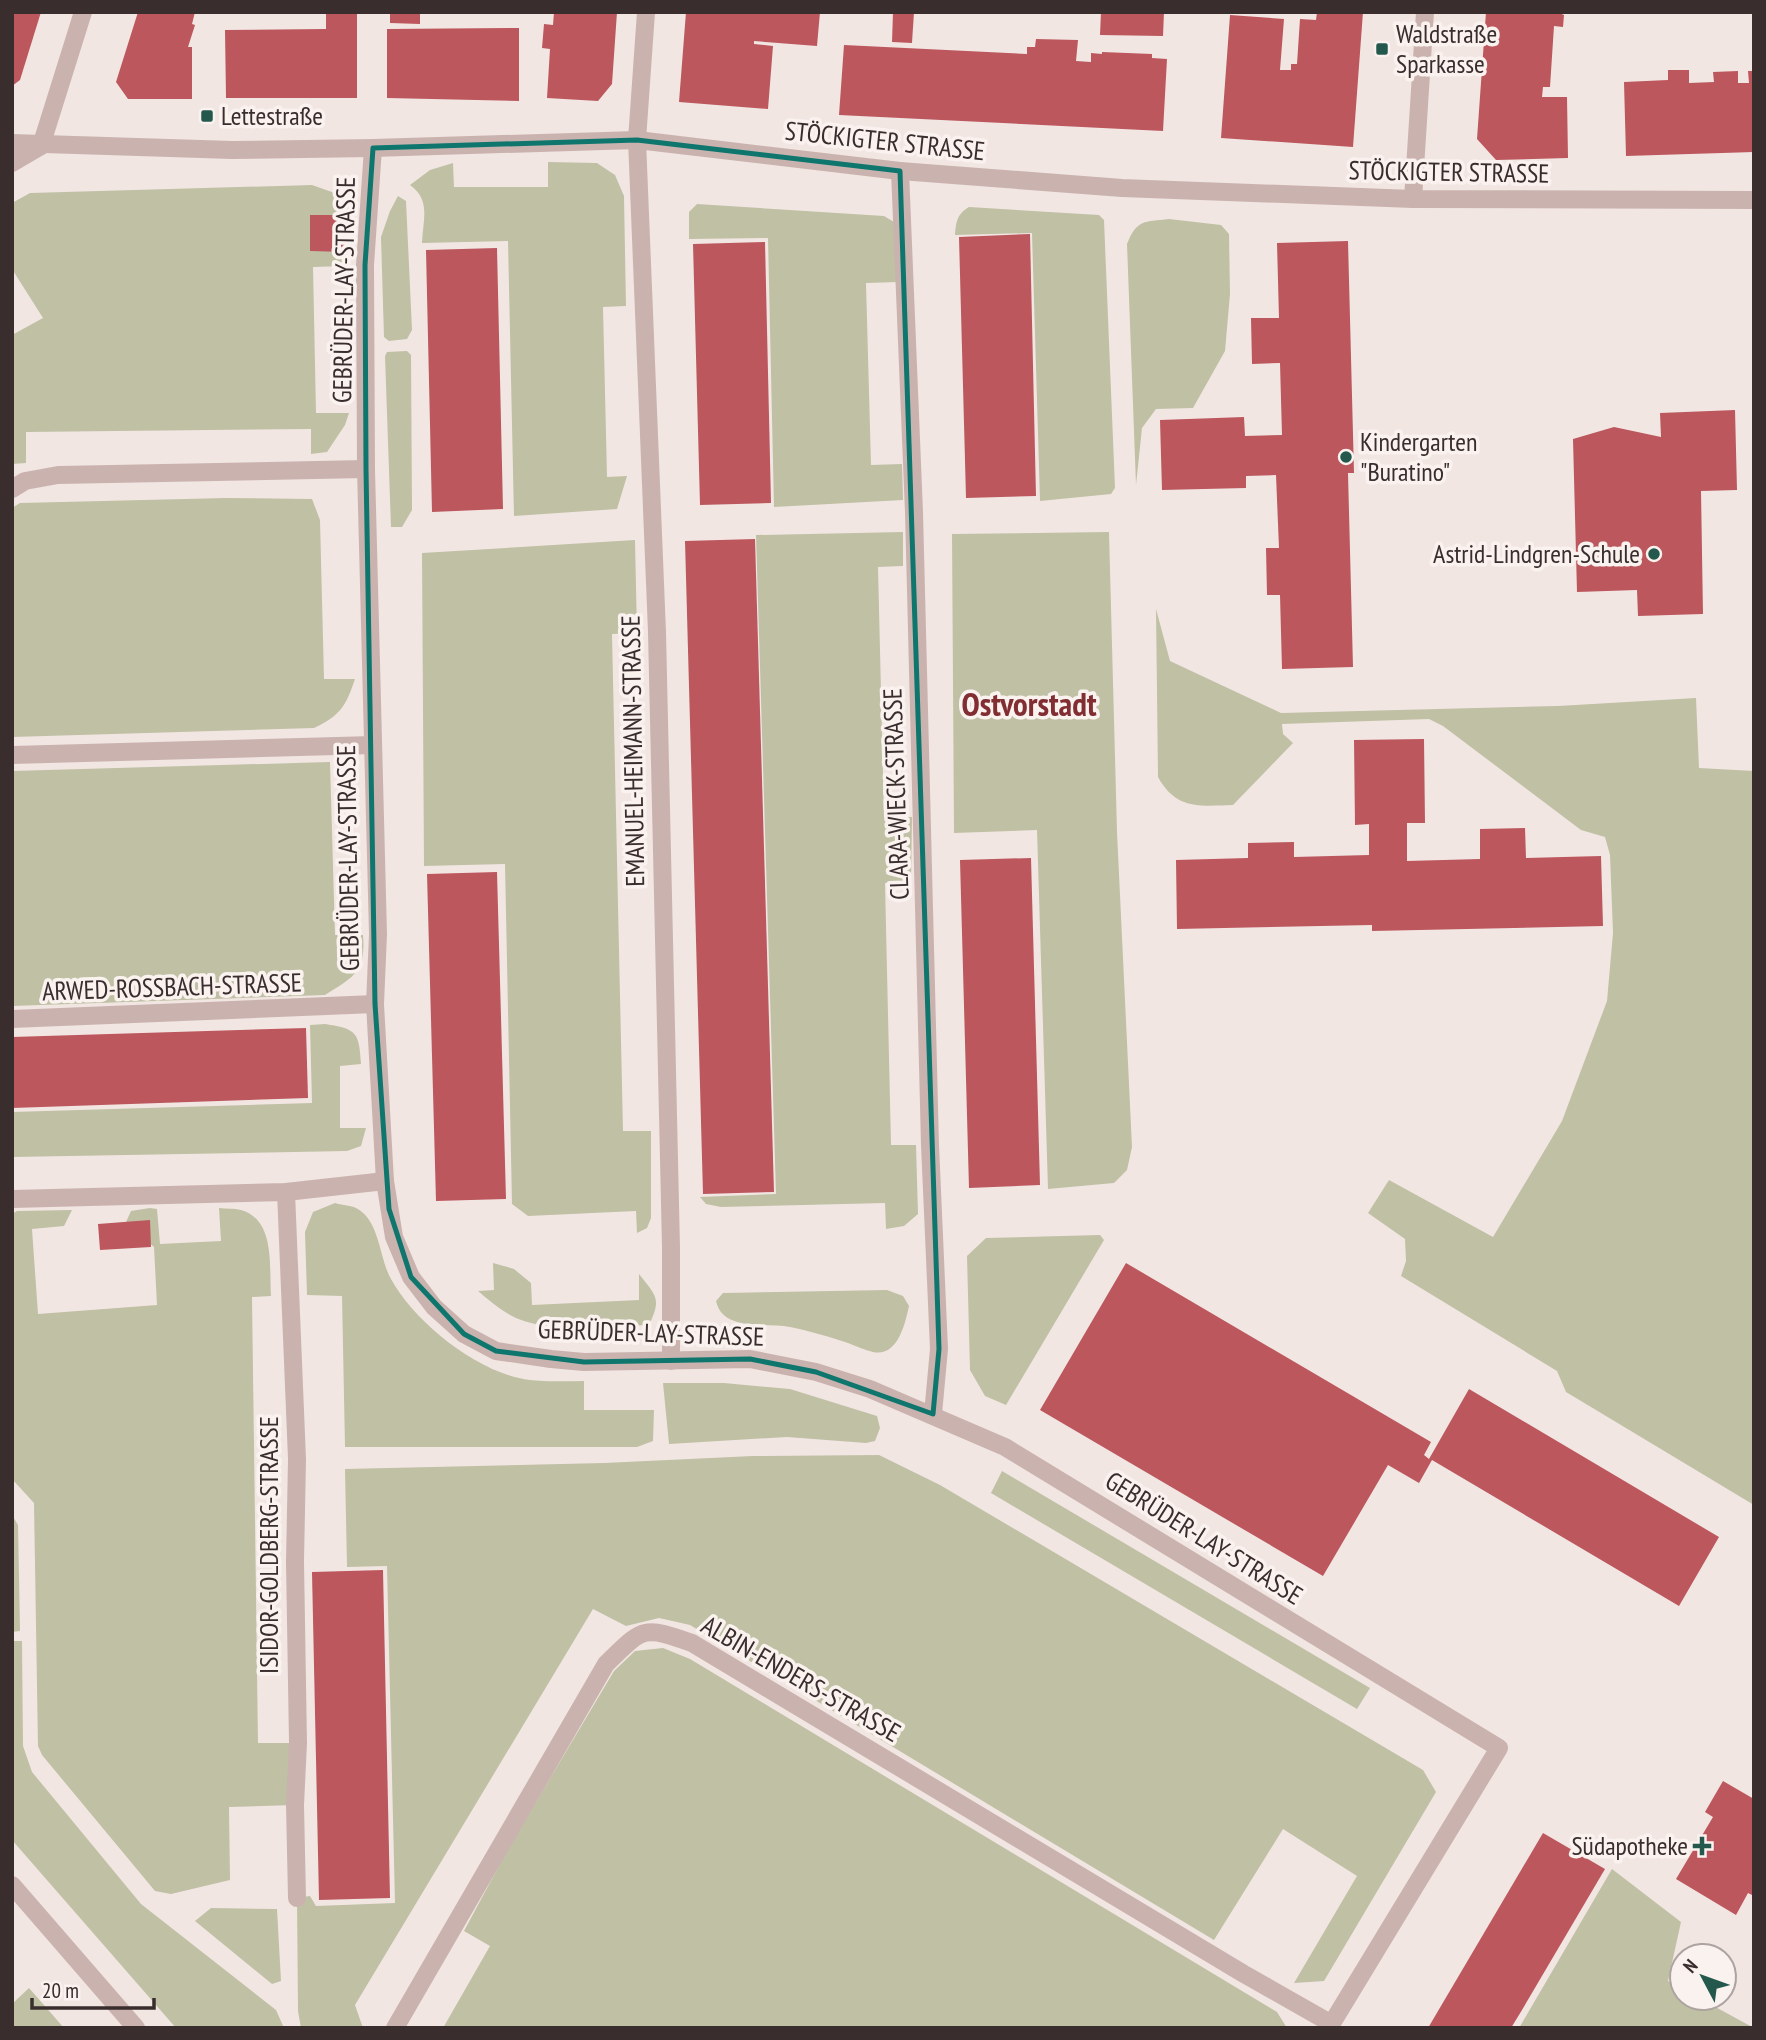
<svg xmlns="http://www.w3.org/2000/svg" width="1766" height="2040" font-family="'PT Sans Narrow',sans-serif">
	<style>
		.green { fill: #bfc0a4 }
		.building { fill: #bc575d }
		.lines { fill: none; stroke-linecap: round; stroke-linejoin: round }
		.minor { stroke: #cab3af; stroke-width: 18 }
		.marked { fill: none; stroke: #0f766e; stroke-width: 5; stroke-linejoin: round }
		.poi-dot { fill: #25584c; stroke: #faf2ef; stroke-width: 2.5 }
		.labels { text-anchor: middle; stroke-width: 7; stroke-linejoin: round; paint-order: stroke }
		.poi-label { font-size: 26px; fill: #392d2d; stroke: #faf2ef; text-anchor: start }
		.street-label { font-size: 26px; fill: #392d2d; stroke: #faf2ef }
		.district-label { font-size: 33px; font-weight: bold; fill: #812d32; stroke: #faf2ef }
	</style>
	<rect width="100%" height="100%" fill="#f2e6e3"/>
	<g class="green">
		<path d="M548 162 597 163 615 175 624 196 626 306 603 307 607 477 627 476 617 509 514 516 508 241 422 243C423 219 431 200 410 185L430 170 453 163 454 187H548Z"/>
		<path d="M312 185 349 198 346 266 313 267 316 413H349L345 425 327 452 311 454V429L26 432V463L12 464V335L43 318 12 269V203L30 193Z"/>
		<path d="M398 196 406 201 412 330 407 339 389 341 384 337 381 237 390 211Z"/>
		<path d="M697 204 884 216 894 222 899 282 866 283 871 465 902 464 903 500 774 507 768 238 689 239V212Z"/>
		<path d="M969 207 1099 215 1104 220 1115 488 1111 494 1040 501 1032 233 955 235C956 222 957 214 969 207Z"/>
		<path d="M1169 219 1221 225 1229 234 1230 294 1225 351 1193 408 1156 409 1142 428 1136 485 1127 244C1137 219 1144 222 1169 219Z"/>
		<path d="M407 351 411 355 412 510 402 527H391L385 356 387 352Z"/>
		<path d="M226 498 312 499 320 520 324 679H355C346 706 340 716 314 728L12 737V508L20 503Z"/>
		<path d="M903 532V566L878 567 884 817H912L911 882 885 883 891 1145H916L918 1214 904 1226 886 1229 885 1203 721 1207 706 1204 700 1197 776 1194 756 535Z"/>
		<path d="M1109 532 1117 832 1132 1147 1127 1170 1114 1183 1048 1189 1037 830 954 833 952 534Z"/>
		<path d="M635 540 637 633 612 634 623 1131H651V1218L647 1228 637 1233 636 1211 528 1216 512 1204 505 864 424 866 422 553Z"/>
		<path d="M1156 609 1170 661 1281 713 1558 706 1696 698 1699 768 1754 771V1505L1566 1392 1557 1371 1401 1276 1406 1261 1405 1239 1368 1213 1389 1180 1493 1237 1562 1121 1607 1001 1613 933 1610 855 1605 837 1581 830 1443 726 1429 719 1282 724 1283 734 1293 743 1233 805C1200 806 1176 810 1158 777Z"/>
		<path d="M330 762 335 935H363C366 972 354 977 325 995L12 1006V771Z"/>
		<path d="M325 1024C357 1029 359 1032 361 1064L340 1066V1128H366L361 1146 347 1151 12 1157V1112L312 1103 310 1025Z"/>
		<path d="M335 1203C341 1205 350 1205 356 1208 380 1220 379 1258 391 1279 415 1323 479 1374 530 1380 547 1382 566 1381 584 1381V1410H654L653 1441 637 1447H345L342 1296 307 1295 305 1232 313 1212Z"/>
		<path d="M150 1208 157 1209 160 1244 221 1241 219 1208C226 1209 234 1208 241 1210 276 1220 269 1268 271 1296L252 1297 258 1743H298L295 1805 229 1807 230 1880 171 1894 155 1891 42 1755 38 1746 34 1503 12 1479V1214L17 1211 72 1210 64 1226 32 1229 38 1314 157 1305 154 1247 126 1222 131 1211Z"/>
		<path d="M1100 1235 1104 1240 1006 1405 985 1396 970 1370 967 1256 986 1238Z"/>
		<path d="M493 1263 514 1269 531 1283 532 1305 639 1300V1274C656 1296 662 1298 649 1325 612 1326 558 1332 524 1321 507 1316 491 1302 478 1291L494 1290Z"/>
		<path d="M887 1290 903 1296 909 1306C905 1324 898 1357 873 1352 865 1350 856 1346 848 1343 830 1337 809 1331 790 1327 765 1322 723 1332 716 1301L723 1293Z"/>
		<path d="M663 1383H724L790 1389 877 1416 880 1428 875 1441 866 1443 787 1437 669 1444Z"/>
		<path d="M879 1455 940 1485 1423 1770 1436 1792 1324 1981 1294 1983 1357 1876 1283 1829 1214 1940 690 1625 659 1618 626 1626 593 1609 355 2005 363 2028H301L298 2011 297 1898 310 1896 316 1906 395 1903 387 1566 347 1567 345 1469 604 1463 753 1456Z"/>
		<path d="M1002 1471 1370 1688 1357 1709 991 1493Z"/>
		<path d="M12 1515 18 1525 20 1631 12 1632Z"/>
		<path d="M12 1641H22L23 1746 32 1772 141 1904 276 2010 284 2028H176L12 1840Z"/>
		<path d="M663 1648 690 1659 1277 2012 1287 2028H443L490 1946 464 1931 508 1849 614 1671 635 1651Z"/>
		<path d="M1612 1869 1681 1922 1668 1981 1682 1989V1998H1699L1754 2028H1519Z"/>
		<path d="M211 1908 277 1909 281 1981 272 1984 195 1921Z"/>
		<path d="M29 1988 64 2028H12V2004Z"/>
	</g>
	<g class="building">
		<path d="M12 12H41L20 80 12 86Z"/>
		<path d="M138 12H195L192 24 195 25 188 47H192V99H128L116 82Z"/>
		<path d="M326 12H357V98H226L225 30 326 29Z"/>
		<path d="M390 12H420V24L390 23Z"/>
		<path d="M554 12H617L612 84 598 101 547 98 550 49 542 48 544 24 553 25Z"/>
		<path d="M686 12H820L817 46 754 41V44L773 46 768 109 679 102Z"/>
		<path d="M893 12H914L912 43 892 42Z"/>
		<path d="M1101 12H1164L1163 36 1100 35Z"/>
		<path d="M1317 12H1363L1353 147 1221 138 1230 15 1284 19 1280 70H1291V64H1297L1300 19 1316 20Z"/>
		<path d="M1486 12H1557L1564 15 1563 27 1554 26 1550 87H1543L1542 97H1567L1568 158 1496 160 1477 139Z"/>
		<path d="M519 28V101L387 98V29Z"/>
		<path d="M1036 39 1078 40 1076 61 1091 62V53L1102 54V52L1152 54V58L1167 59 1163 131 839 115 844 45 1027 54V47H1035Z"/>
		<path d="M1668 70H1689V83L1714 82 1713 72 1738 71V83H1749L1748 71H1754V152L1626 156 1624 82 1668 80Z"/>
		<path d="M310 215H348L346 252 310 251Z"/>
		<path d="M1030 234 1036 496 966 498 959 237Z"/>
		<path d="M1348 241 1354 473H1348L1353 667 1282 669 1280 595H1267L1266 548H1279L1276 475 1246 476V488L1162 490 1160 420 1244 417 1245 436 1282 435 1280 363 1252 364 1251 318H1279L1277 243Z"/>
		<path d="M765 242 771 503 700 505 693 244Z"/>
		<path d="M497 248 503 509 432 512 426 250Z"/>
		<path d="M1735 410 1737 490 1701 491 1703 614 1638 616 1637 590 1577 592 1573 439 1614 427 1661 437 1660 413Z"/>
		<path d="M755 539 774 1192 703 1194 685 541Z"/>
		<path d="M1424 739 1425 823H1407V861L1480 859V829L1525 828 1526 858 1601 856 1603 926 1372 931V925L1177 929 1176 860 1248 858V843L1294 842V857L1369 855V824L1355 825 1354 740Z"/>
		<path d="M1031 858 1040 1185 969 1188 960 860Z"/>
		<path d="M497 872 506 1199 436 1201 427 874Z"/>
		<path d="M306 1028 308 1098 12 1108V1037Z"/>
		<path d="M150 1220 151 1247 100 1250 98 1224Z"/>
		<path d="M1126 1263 1431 1442 1424 1455 1429 1459 1469 1389 1719 1537 1679 1606 1432 1460 1419 1483 1388 1465 1323 1576 1040 1410Z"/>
		<path d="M383 1570 390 1898 319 1900 312 1572Z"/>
		<path d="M1723 1781 1754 1799V1896L1748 1893 1736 1915 1676 1879 1713 1817 1705 1812Z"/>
		<path d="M1543 1833 1605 1869 1522 2010 1511 2028H1428Z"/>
	</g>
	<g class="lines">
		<g class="minor">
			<path d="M646 12 637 140 657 632 671 1247V1361"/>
			<path d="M12 143 232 150 373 148 637 140 900 171 1122 188 1413 199 1754 200"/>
			<path d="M41 146 83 12"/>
			<path d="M373 148 365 265 366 469 378 934 375 1004 385 1181 394 1237 411 1277 434 1307 464 1334 496 1351 551 1359 584 1362 750 1359 816 1372 870 1389 1005 1447 1499 1748 1329 2028"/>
			<path d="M12 163 41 146"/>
			<path d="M900 171 914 512 930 1145 939 1349 933 1414"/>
			<path d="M1413 199 1425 12"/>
			<path d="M12 489 25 481 58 475 366 469"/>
			<path d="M12 755 373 745"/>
			<path d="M12 1019 375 1004"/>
			<path d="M286 1192 297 1459 295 1562 298 1743 295 1805 297 1898"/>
			<path d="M12 1199 286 1192 385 1181"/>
			<path d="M12 1885 136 2028"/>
			<path d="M395 2028 606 1664C643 1628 642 1625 692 1643L1244 1974 1332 2024"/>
		</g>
	</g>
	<path class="marked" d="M637 140 900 171 939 1349 933 1414 816 1372 750 1359 584 1362 496 1351 464 1334 411 1277 389 1209 375 1004 366 469 365 265 373 148Z"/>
	<g class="poi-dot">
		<rect x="1375" y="42" width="14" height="14" rx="3.5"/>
		<rect x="200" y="109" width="14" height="14" rx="3.5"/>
		<circle cx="1346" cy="457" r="7"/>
		<circle cx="1654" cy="554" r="7"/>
		<path d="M1698.5 1835.5h7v7h7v7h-7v7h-7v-7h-7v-7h7z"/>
	</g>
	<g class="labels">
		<g class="poi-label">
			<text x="1396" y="43">Waldstraße<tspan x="1396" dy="30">Sparkasse</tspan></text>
			<text x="221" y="125">Lettestraße</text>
			<text x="1360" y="451">Kindergarten<tspan x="1360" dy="30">"Buratino"</tspan></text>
			<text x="1640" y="563" text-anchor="end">Astrid-Lindgren-Schule</text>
			<text x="1688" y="1855" text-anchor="end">Südapotheke</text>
		</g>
		<g class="street-label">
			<text transform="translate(885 141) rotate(6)" y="9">STÖCKIGTER STRASSE</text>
			<text transform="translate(1449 172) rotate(1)" y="9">STÖCKIGTER STRASSE</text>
			<text transform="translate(344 290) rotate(-89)" y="9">GEBRÜDER-LAY-STRASSE</text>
			<text transform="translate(633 751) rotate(-91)" y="9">EMANUEL-HEIMANN-STRASSE</text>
			<text transform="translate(896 794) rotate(-92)" y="9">CLARA-WIECK-STRASSE</text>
			<text transform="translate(348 858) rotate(-91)" y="9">GEBRÜDER-LAY-STRASSE</text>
			<text transform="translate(172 987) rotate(-2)" y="9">ARWED-ROSSBACH-STRASSE</text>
			<text transform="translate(651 1333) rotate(2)" y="9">GEBRÜDER-LAY-STRASSE</text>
			<text transform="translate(1204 1538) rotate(32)" y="9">GEBRÜDER-LAY-STRASSE</text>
			<text transform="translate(269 1545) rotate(-90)" y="9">ISIDOR-GOLDBERG-STRASSE</text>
			<text transform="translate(801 1679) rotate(30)" y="9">ALBIN-ENDERS-STRASSE</text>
		</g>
		<g class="district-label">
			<text x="1029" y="716">Ostvorstadt</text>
		</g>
	</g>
	<rect width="1766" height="2040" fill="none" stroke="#392d2d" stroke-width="28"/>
	<g transform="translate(1703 1977) rotate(311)"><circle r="33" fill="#faf2ef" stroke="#ada3a1" stroke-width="2"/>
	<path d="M0-5L12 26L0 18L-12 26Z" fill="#25584c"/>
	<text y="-10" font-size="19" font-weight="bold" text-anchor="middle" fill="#392d2d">N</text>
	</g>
	<path d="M32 1998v10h122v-10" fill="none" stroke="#392d2d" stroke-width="3.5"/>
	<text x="42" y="1998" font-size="21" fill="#392d2d" stroke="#faf2ef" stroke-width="5" paint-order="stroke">20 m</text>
</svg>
